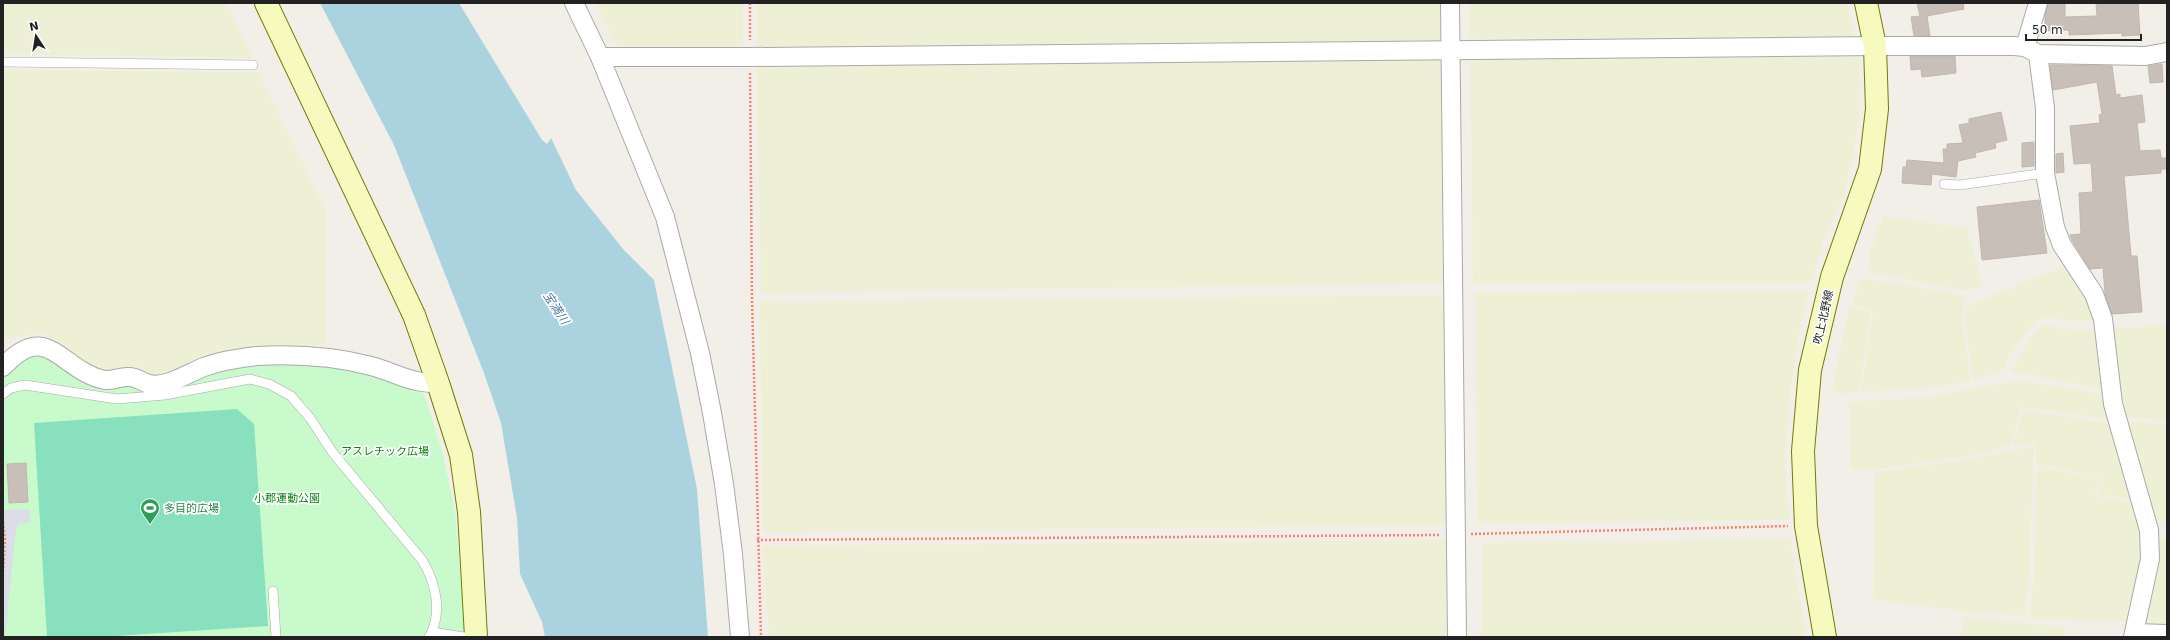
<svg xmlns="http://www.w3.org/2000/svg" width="2170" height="640" font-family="'DejaVu Sans','Noto Sans JP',sans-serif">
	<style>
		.farmland { fill: #eef0d5 }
		.park { fill: #c8facc }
		.pitch { fill: #88e0be }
		.plaza { fill: #dddde8 }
		.water { fill: #aad3df }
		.building { fill: #c7bfb8; stroke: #c4b6ab }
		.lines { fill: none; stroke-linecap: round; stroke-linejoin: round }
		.lane-casing { stroke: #a9a9a9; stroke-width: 10 }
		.street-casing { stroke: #a9a9a9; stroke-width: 20 }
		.secondary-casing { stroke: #707d05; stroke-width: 24 }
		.path { stroke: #fa8072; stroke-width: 2.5; stroke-dasharray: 2 2; stroke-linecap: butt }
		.lane { stroke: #fff; stroke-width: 9 }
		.street { stroke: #fff; stroke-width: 18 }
		.secondary { stroke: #f7fabf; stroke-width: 22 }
		.labels { text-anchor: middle; stroke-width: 3.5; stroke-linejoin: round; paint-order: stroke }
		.street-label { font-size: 11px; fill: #222; stroke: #fff }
		.park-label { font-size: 11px; fill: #0c8416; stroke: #fff }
		.leisure-label { font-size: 11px; fill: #27864d; stroke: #fff; text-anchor: start }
		.water-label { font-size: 12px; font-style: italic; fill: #4a7aab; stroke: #fff }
	</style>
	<rect width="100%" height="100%" fill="#f2efe9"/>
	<g class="farmland">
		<path d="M3 3H227L252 58 3 54Z"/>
		<path d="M596 3H743V48L616 46Z"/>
		<path d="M757 3H1441L1442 42 757 50Z"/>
		<path d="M1469 3H1848L1854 37 1469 39Z"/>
		<path d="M1470 56 1860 57 1859 118 1853 154 1845 192 1822 245 1811 283H1473Z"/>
		<path d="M1443 58 1446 283 761 293 757 65Z"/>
		<path d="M3 70 258 72 327 213 325 344 234 350 200 357 154 379 138 366 108 371 99 370 42 333 7 339 3 345Z"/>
		<path d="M1883 216 1967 228 1982 286 1966 291 1868 272 1871 250Z"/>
		<path d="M2068 264 2099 321H2066L2048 316 2036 321 2009 355 2004 370 1973 380 1966 324 1967 306Z"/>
		<path d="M1862 278 1964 295 1963 325 1970 381 1926 388 1861 392 1873 311 1852 305Z"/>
		<path d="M1809 291 1798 337 1789 402 1785 459 1786 489 1790 520 1477 523 1476 293Z"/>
		<path d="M1445 295 1450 520 1444 525 763 532 760 302Z"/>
		<path d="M1849 307 1871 312 1859 392 1836 395V390L1832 389Z"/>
		<path d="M2167 323V420L2124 418 2111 327H2146Z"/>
		<path d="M2044 324 2063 329 2099 330 2107 390 2011 371 2033 334Z"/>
		<path d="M2021 381 2107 395 2112 420 2021 407 2011 445 1968 456 1862 471 1850 467 1849 402 1930 397 1984 386Z"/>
		<path d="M2023 410 2113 424 2135 501 2097 494 2100 477 2036 464V442L2013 446Z"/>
		<path d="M2124 422 2167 424V522L2153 521Z"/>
		<path d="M2034 446 2029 576 2025 616 1961 611 1873 599 1875 472 1965 460Z"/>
		<path d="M2037 467 2099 478 2095 496 2136 503 2145 535 2133 622 2029 618 2034 575Z"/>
		<path d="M2155 537 2167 538V630L2143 625Z"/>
		<path d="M1790 539 1806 637H1481L1483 543Z"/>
		<path d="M1447 540 1450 544 1451 637H769L762 546Z"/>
		<path d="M1964 617 2066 627 2065 637H1961Z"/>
	</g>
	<path class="park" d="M39 350 98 382 292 359 374 374 424 394 443 454 455 511 465 637H3V372Z"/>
	<path class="pitch" d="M237 409 254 424 268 626 100 637H47L34 423Z"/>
	<path class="plaza" d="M29 509 31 522 18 524 16 529 5 637H3V510Z"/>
	<path class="water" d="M320 3H459L542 140 547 144 551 138 576 190 623 249 654 280 697 489 708 637H545L542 622 520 574 517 518 501 423 484 373 394 145Z"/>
	<g class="building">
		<path d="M1917 3H1963L1964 9 1927 16 1930 36H1914L1911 17 1920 16Z"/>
		<path d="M2048 3H2065V17L2097 16 2096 3H2138L2140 35 2122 36V33L2069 35V30L2045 31V16Z"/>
		<path d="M1910 56H1955L1956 73 1922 77 1921 69 1911 70Z"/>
		<path d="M2162 64 2163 82 2150 83 2148 66Z"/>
		<path d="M2050 65 2112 66 2116 95 2120 94V98L2142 95 2145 122 2137 123 2140 151 2160 150 2161 158H2167V169H2161V173L2124 176 2131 256H2137L2142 312 2112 314 2105 293 2103 268 2090 269 2072 240 2070 235 2081 234 2079 193 2093 192 2091 163 2074 164 2070 126 2100 123 2099 115 2102 114 2097 82 2053 90Z"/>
		<path d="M2001 112 2007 140 1995 143 1996 148 1975 153 1976 157 1958 161 1956 177 1932 174 1931 185 1902 183 1903 167H1906L1907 160 1944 163 1943 149H1947V144L1963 143 1959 125 1969 123V119Z"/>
		<path d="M2034 142V166L2022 167V143Z"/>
		<path d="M2063 153 2064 172 2056 173V154Z"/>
		<path d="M2039 200 2047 253 1982 260 1977 207Z"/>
		<path d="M26 463 28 502 9 503 7 464Z"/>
	</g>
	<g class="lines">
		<g class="lane-casing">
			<g id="lane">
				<path d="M3 62 253 65"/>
				<path d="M1944 184 1960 185 2045 173"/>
				<path d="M3 394 11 388 25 385 117 399 165 395 250 379 269 384 291 396 310 418 333 453 422 560C436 583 443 613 429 637"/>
				<path d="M273 591 276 637"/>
				<path d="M432 632 464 637"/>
			</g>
		</g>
		<g class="street-casing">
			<g id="street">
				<path d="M574 3 600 57 665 217 700 353 712 413 724 484 733 554 740 637"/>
				<path d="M1450 3 1457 637"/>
				<path d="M2025 47 2038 3"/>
				<path d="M2038 54 2045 108V173L2055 227 2062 245 2094 294 2103 319 2113 404 2149 530 2150 559 2133 637"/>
				<path d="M600 57H750L1875 46H2014L2025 47 2038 54 2145 56 2167 52"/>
				<path d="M3 367C48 318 60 371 105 380 113 381 121 376 129 377 137 377 142 382 149 384 167 388 188 373 204 367 220 361 239 358 257 356 296 354 333 356 371 366 387 370 402 378 417 381 424 383 432 383 438 383"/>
				<path d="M2134 633 2167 634"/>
			</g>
		</g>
		<g class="secondary-casing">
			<g id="secondary">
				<path d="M266 3 414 315 438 383 461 455 469 512 476 637"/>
				<path d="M1825 637 1806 526 1803 451 1810 370 1832 277 1870 169 1877 109 1875 46 1866 3"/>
			</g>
		</g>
		<g class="path">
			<path d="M750 3V40"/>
			<path d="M750 73 752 300 761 637"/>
			<path d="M3 522 5 539 3 573"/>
			<path d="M1471 534 1788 526"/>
			<path d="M757 540 1440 535"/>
		</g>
		<use href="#lane" class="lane"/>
		<use href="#street" class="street"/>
		<use href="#secondary" class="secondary"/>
	</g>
	<defs>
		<g id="stadium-pin" transform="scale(1)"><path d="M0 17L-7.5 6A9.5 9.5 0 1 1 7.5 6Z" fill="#2e9e5b" stroke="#fff"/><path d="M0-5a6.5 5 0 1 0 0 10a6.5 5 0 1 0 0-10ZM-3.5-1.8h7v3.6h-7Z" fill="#fff"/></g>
	</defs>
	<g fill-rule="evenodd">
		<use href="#stadium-pin" x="150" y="508"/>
	</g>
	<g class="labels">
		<g class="street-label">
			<text transform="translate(1823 317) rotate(-77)" y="4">吹上北野線</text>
		</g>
		<g class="park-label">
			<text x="385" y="455">アスレチック広場</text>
			<text x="287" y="502">小郡運動公園</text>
		</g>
		<g class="leisure-label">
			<text x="164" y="512">多目的広場</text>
		</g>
		<g class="water-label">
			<text transform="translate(556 308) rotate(57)" y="4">宝満川</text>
		</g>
	</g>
	<rect width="2170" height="640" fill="none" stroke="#222222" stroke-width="8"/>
	<g transform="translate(36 36) rotate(348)" stroke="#ffffff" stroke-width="3" paint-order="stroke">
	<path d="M0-3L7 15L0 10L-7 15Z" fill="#222222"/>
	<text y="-6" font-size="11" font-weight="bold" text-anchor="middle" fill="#222222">N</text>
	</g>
	<path d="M2026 34v6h115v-6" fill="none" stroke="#222222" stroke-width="2"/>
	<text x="2032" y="34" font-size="12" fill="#222222" stroke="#ffffff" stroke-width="3" paint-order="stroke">50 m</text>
</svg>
